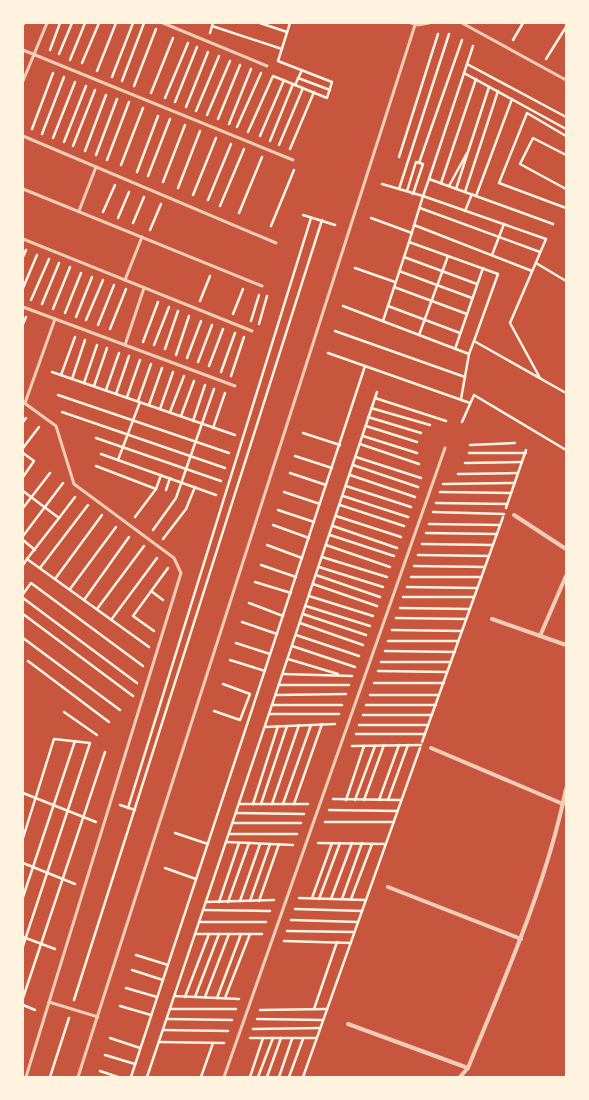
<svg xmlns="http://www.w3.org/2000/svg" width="589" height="1100" font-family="'Noto Sans',sans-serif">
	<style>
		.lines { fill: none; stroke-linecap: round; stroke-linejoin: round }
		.path { stroke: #fff3e0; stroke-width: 2.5 }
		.service { stroke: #f1ccb7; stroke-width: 3 }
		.minor { stroke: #f1ccb7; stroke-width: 4 }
	</style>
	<rect width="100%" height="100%" fill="#c8553d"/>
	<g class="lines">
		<g class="path">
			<path d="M260 23 287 32"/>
			<path d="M23 25 24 23"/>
			<path d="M212 26 282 49"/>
			<path d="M210 33 213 23"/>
			<path d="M513 40 523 23"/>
			<path d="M50 50 60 23"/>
			<path d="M59 54 72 23"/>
			<path d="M546 59 566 27"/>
			<path d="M70 60 85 23"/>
			<path d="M82 63 99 23"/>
			<path d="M467 64 566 117"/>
			<path d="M97 71 116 23"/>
			<path d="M464 73 566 129"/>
			<path d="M112 77 133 23"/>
			<path d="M298 78 330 90"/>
			<path d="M122 81 144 23"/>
			<path d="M295 85 302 70"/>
			<path d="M134 86 156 29"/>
			<path d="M151 93 173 38"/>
			<path d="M165 98 188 43"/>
			<path d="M175 102 197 47"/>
			<path d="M186 107 208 52"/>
			<path d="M196 111 219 56"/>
			<path d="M207 115 230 61"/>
			<path d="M218 119 240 65"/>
			<path d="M229 124 251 69"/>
			<path d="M237 127 261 73"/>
			<path d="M32 129 53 73"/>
			<path d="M248 132 273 76 327 98 332 82 278 61 290 23"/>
			<path d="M42 134 64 77"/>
			<path d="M260 136 284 80"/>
			<path d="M566 136 527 113 499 183 566 208"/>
			<path d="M53 138 75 82"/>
			<path d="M270 141 293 84"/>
			<path d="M64 142 86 86"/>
			<path d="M279 145 303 88"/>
			<path d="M73 146 95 90"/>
			<path d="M290 149 314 92"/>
			<path d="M85 151 106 95"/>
			<path d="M96 155 117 99"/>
			<path d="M566 155 533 138 520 164 566 189"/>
			<path d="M399 157 438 34"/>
			<path d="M107 160 129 102"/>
			<path d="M419 163 462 40"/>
			<path d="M121 165 143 108"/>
			<path d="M137 172 158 116"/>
			<path d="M148 176 170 119"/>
			<path d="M429 179 473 46"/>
			<path d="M163 182 185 125"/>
			<path d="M441 183 476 79"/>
			<path d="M382 184 423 196 409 242 498 274 474 341 566 393"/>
			<path d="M449 186 467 153"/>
			<path d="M178 188 200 131"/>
			<path d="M399 189 449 34"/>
			<path d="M456 189 489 87"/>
			<path d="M407 191 416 162 423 164 413 194"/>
			<path d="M465 192 498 91"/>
			<path d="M193 195 216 138"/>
			<path d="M476 196 512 99"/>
			<path d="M208 200 231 144"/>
			<path d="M220 206 244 149"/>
			<path d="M420 208 540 252"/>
			<path d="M465 211 472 194"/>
			<path d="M103 212 115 185"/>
			<path d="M239 213 262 157"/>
			<path d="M303 215 335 225"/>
			<path d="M118 218 129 192"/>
			<path d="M371 218 412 233"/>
			<path d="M133 223 144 197"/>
			<path d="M414 225 532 271"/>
			<path d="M271 226 294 170"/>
			<path d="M150 230 161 204"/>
			<path d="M492 255 504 224"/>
			<path d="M23 257 26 250"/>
			<path d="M404 257 477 284"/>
			<path d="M536 263 566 281"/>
			<path d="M355 268 395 282"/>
			<path d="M399 271 472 298"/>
			<path d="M394 287 467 314"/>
			<path d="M23 288 37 255"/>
			<path d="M31 300 49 259"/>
			<path d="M200 301 210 276"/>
			<path d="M42 304 59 263"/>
			<path d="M343 306 469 354 474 341"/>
			<path d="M388 306 460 333"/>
			<path d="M53 309 70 267"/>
			<path d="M65 313 81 273"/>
			<path d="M233 314 243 289"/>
			<path d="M76 317 92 277"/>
			<path d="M86 320 103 280"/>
			<path d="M251 321 259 295"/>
			<path d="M383 321 409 242"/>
			<path d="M23 324 26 317"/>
			<path d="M259 324 267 296"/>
			<path d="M98 325 114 285"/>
			<path d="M110 329 126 289"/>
			<path d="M335 331 465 377"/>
			<path d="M419 335 448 256"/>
			<path d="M143 342 158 302"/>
			<path d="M154 345 169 307"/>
			<path d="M165 349 178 311"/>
			<path d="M455 349 483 268"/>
			<path d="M328 353 470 403"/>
			<path d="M176 355 189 316"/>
			<path d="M187 358 201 321"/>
			<path d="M198 362 212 325"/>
			<path d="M209 366 223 329"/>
			<path d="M52 372 235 435"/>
			<path d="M221 372 235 333"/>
			<path d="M61 375 75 337"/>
			<path d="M231 376 244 337"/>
			<path d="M540 378 510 323 546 239 423 196 429 179 553 224"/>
			<path d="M72 379 85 340"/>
			<path d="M84 383 97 345"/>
			<path d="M94 386 107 348"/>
			<path d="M106 390 119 353"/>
			<path d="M116 394 129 356"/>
			<path d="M58 395 229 453"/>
			<path d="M127 397 140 360"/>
			<path d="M375 398 446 421"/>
			<path d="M461 399 469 354"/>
			<path d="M138 401 151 364"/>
			<path d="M149 405 162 368"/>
			<path d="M371 408 430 425"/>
			<path d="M160 409 173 372"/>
			<path d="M62 412 225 468"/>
			<path d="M170 412 184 376"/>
			<path d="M181 416 194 381"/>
			<path d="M368 417 421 433"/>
			<path d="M193 421 205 385"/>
			<path d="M23 422 26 418"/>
			<path d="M462 422 474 395 566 450"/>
			<path d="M366 426 417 442"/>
			<path d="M213 428 225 393"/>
			<path d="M303 433 340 445"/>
			<path d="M363 436 417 453"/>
			<path d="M96 438 221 481"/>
			<path d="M360 444 419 464"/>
			<path d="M470 445 515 443"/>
			<path d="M23 448 39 427"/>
			<path d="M23 453 34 461 23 477"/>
			<path d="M469 453H526"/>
			<path d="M101 454 216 495"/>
			<path d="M295 456 332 468"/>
			<path d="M356 457 421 478"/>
			<path d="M118 460 140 402"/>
			<path d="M465 463 522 462"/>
			<path d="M353 465 418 487"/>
			<path d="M96 466 156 489"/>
			<path d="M290 473 326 485"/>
			<path d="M458 474 518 473"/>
			<path d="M350 475 415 497"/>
			<path d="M443 484 515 483"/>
			<path d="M346 486 411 507"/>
			<path d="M166 490 170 478"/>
			<path d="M23 491 59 518 27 559 149 647"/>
			<path d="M284 492 320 504"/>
			<path d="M440 492 511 493"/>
			<path d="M343 496 408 517"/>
			<path d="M436 503 507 504"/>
			<path d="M340 505 404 526"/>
			<path d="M23 508 50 473"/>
			<path d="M506 508 526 450"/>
			<path d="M278 510 314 522"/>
			<path d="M433 512 504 514"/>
			<path d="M336 516 401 537"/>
			<path d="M135 517 156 489 161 475"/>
			<path d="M59 518 75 497"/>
			<path d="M429 524 500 525"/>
			<path d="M273 525 309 538"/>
			<path d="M333 526 397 548"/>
			<path d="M153 530 176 498 214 389"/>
			<path d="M426 533 497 534"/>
			<path d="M330 535 394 556"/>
			<path d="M23 536 63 483"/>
			<path d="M163 539 186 509 195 487"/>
			<path d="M23 540 35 550"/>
			<path d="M422 544 493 545"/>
			<path d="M267 545 302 558"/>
			<path d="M326 545 390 567"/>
			<path d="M418 555 489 556"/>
			<path d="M322 557 387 577"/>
			<path d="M23 565 27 559"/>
			<path d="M261 565 296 577"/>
			<path d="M414 566 485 567"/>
			<path d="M319 567 383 587"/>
			<path d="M40 568 88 505"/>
			<path d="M316 575 380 597"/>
			<path d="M411 577H481"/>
			<path d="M55 579 102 515"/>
			<path d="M255 582 291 593"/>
			<path d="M313 584 377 606"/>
			<path d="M407 587 477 588"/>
			<path d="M70 589 116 527"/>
			<path d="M151 591 163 600"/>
			<path d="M23 594 31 583 143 666"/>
			<path d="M309 596 373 616"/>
			<path d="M403 597H474"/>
			<path d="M23 598 137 683"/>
			<path d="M84 600 129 537"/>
			<path d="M249 603 283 616"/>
			<path d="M306 606 370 626"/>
			<path d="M400 608 470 609"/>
			<path d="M97 609 144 546"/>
			<path d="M23 614 133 696"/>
			<path d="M303 614 366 635"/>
			<path d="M396 618 466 619"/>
			<path d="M111 620 157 558"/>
			<path d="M242 622 277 634"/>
			<path d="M300 623 363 645"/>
			<path d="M392 630 462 631"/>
			<path d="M154 631 133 616 168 568"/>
			<path d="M296 635 359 656"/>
			<path d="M23 638 120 710"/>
			<path d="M388 641H458"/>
			<path d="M236 643 270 654"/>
			<path d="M292 646 355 667"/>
			<path d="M385 651 455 652"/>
			<path d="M288 659 338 674"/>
			<path d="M230 660 265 671"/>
			<path d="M28 661 109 722"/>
			<path d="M381 662H451"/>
			<path d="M378 671 447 672"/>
			<path d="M283 674 352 676"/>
			<path d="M374 683H444"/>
			<path d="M279 685H349"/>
			<path d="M276 695 346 694"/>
			<path d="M370 695H439"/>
			<path d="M272 705H342"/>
			<path d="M366 705H436"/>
			<path d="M214 711 240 720 250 694 223 684"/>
			<path d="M64 712 97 735"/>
			<path d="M269 714H339"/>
			<path d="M363 715H432"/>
			<path d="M359 725H428"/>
			<path d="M265 727 335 724"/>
			<path d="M356 734H425"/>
			<path d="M422 742 503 517"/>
			<path d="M352 746 421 745"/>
			<path d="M23 793 96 822"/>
			<path d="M333 799 401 800"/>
			<path d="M346 800 364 746"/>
			<path d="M355 800 375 746"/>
			<path d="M364 800 384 745"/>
			<path d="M379 800 399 745"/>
			<path d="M388 800 408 745"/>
			<path d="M239 804H308"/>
			<path d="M253 804 278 726"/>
			<path d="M261 804 287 726"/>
			<path d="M272 804 299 725"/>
			<path d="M283 804 311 725"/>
			<path d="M294 804 322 724"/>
			<path d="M120 805 135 810"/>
			<path d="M128 808 311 218"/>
			<path d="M329 810 397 811"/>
			<path d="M236 813 304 814"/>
			<path d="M325 822H394"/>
			<path d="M233 823H301"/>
			<path d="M175 833 208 844"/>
			<path d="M229 834H297"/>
			<path d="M23 838 54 739 90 743 23 946"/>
			<path d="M226 842 293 845"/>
			<path d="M318 843 385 844"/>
			<path d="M23 863 75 884"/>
			<path d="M165 868 196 879"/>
			<path d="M23 897 75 741"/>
			<path d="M299 898 366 900"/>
			<path d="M312 898 332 843"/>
			<path d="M319 899 340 843"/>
			<path d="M331 899 352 843"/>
			<path d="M342 899 362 843"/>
			<path d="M351 899 372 844"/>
			<path d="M240 901 260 844"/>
			<path d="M250 901 270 844"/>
			<path d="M259 901 279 844"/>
			<path d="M206 902 274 900"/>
			<path d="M219 902 239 843"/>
			<path d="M228 902 249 843"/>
			<path d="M295 909 362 911"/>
			<path d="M203 910 270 911"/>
			<path d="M291 920 358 922"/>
			<path d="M199 922H266"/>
			<path d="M287 931 354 932"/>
			<path d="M195 934H262"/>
			<path d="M23 937 55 949"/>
			<path d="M284 941 351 943"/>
			<path d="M136 955 168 965"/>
			<path d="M132 970 163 980"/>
			<path d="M126 988 157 997"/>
			<path d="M174 996 239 999"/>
			<path d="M185 997 209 934"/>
			<path d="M195 997 219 934"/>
			<path d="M205 997 229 934"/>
			<path d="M23 998 105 752"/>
			<path d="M217 998 241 934"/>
			<path d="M225 998 250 934"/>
			<path d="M74 1000 322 220"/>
			<path d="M23 1005 35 1010"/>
			<path d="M120 1006 151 1015"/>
			<path d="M170 1009H236"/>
			<path d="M314 1009 337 942"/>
			<path d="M260 1010 327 1009"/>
			<path d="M167 1019 232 1020"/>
			<path d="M257 1019 323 1020"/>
			<path d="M253 1029 320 1028"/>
			<path d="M163 1030 228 1031"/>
			<path d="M110 1038 140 1048"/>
			<path d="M250 1038H316"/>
			<path d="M159 1042 224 1043"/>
			<path d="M105 1055 135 1064"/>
			<path d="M100 1071 118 1077"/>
			<path d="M50 1077 69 1018"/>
			<path d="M131 1077 365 366"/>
			<path d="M147 1077 377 392"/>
			<path d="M201 1077 213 1043"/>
			<path d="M250 1077 263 1038"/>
			<path d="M258 1077 273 1038"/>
			<path d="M267 1077 281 1038"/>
			<path d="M279 1077 292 1039"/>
			<path d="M289 1077 303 1039"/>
			<path d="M303 1077 420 748"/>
		</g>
		<g class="service">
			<path d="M163 23 267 66"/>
			<path d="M411 23 418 25 429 23"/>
			<path d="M462 23 566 80"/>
			<path d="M23 50 293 160"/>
			<path d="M23 81 47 23"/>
			<path d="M23 136 276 243"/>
			<path d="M23 189 262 286"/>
			<path d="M79 211 96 167"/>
			<path d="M23 239 252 331"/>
			<path d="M125 280 142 237"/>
			<path d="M23 307 235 386"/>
			<path d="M125 345 144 288"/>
			<path d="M23 402 56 426 74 484 174 558 181 573 26 1077"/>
			<path d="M25 403 55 319"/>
			<path d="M49 1002 98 1017"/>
			<path d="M78 1077 415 25"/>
			<path d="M224 1077 445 448"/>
		</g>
		<g class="minor">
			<path d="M514 515 566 549"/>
			<path d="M492 619 566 645"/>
			<path d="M540 636 566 576"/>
			<path d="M431 748 563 804"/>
			<path d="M388 887 521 939"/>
			<path d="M348 1024 468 1068"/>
			<path d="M460 1077 468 1068C505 977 546 886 566 789"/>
		</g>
	</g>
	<rect width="589" height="1100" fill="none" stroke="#fff3e0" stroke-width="48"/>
</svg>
